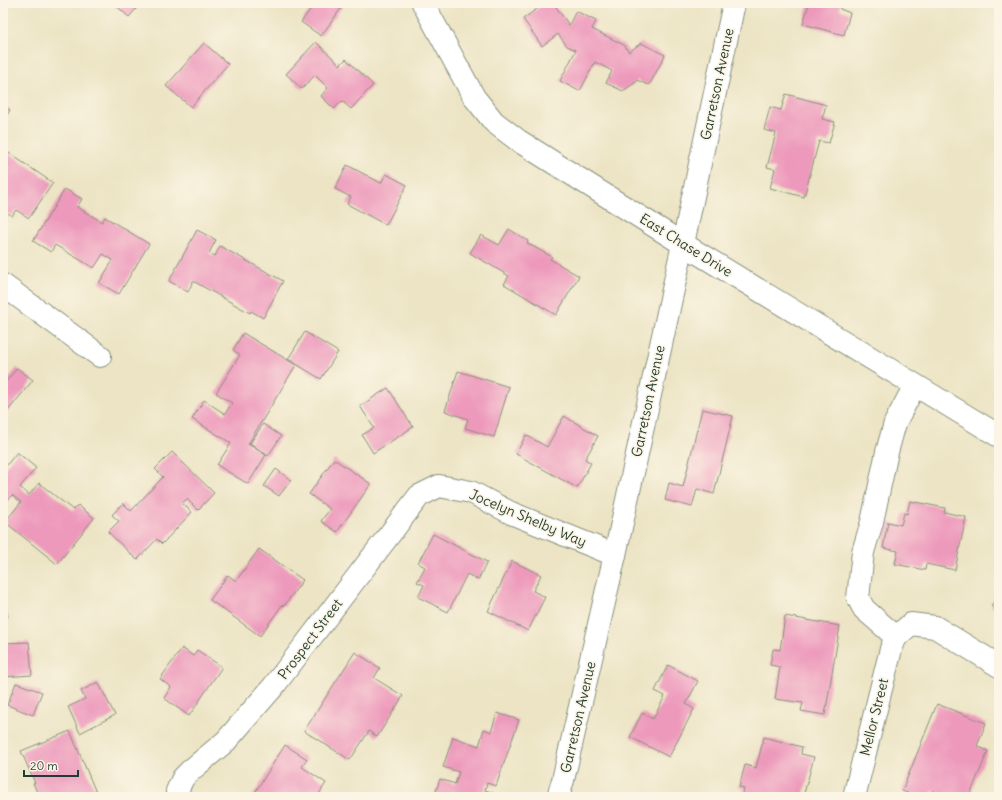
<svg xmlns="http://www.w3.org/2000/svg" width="1002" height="800" font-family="Delius,sans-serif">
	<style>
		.building { fill: #ed99bb }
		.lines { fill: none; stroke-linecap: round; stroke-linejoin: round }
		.minor-casing { stroke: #86907c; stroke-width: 24 }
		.minor { stroke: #fff; stroke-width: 22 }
		.labels { text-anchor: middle; stroke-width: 3.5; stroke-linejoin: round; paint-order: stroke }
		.street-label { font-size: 14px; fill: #1f3d34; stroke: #fcf5e5 }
	</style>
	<rect width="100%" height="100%" fill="#fcf5e5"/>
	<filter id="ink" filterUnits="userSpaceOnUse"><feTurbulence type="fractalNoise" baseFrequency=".025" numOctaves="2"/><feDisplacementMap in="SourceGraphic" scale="8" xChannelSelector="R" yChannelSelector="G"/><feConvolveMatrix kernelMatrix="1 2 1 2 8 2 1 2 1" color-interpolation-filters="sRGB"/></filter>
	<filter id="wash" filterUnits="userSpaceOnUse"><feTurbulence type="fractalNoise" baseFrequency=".012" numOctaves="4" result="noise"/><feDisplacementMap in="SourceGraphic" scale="16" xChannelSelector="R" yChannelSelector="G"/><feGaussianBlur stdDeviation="0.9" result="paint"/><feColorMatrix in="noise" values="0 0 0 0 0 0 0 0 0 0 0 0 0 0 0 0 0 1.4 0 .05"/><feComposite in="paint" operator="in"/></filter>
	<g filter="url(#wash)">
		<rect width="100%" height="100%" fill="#ece4c4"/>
		<g id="blocks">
			<g class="building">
				<path d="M113 3H141L129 17Z"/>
				<path d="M315 3H345L321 36 301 22Z"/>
				<path d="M545 3H553L569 25 576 11 596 21 592 29 624 45 629 52 641 43 665 55 651 82 648 85 637 80 636 82 623 91 606 83 612 71 595 62 581 89 579 91 560 81 576 50 567 46 558 34 542 46 523 19Z"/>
				<path d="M809 3H841L840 9 850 13 844 35 803 24Z"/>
				<path d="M316 42 340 65 346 59 373 85 351 109 342 101 334 109 321 96 328 88 315 75 302 89 286 74Z"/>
				<path d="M204 43 228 64 191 107 166 86Z"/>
				<path d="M786 94 826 105 822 119 835 122 829 143 819 141 804 197 770 188 775 169 767 167 776 133 764 130 770 107 781 110Z"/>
				<path d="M3 105 10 110 3 121Z"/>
				<path d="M3 149 53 183 29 218 16 210 12 216 3 210Z"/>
				<path d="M347 165 381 183 386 174 407 185 386 225 347 204 351 197 335 189Z"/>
				<path d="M65 189 82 199 77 207 102 222 105 217 149 244 119 294 99 283 113 260 103 254 94 268 55 245 51 252 33 241Z"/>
				<path d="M509 229 528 241 527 243 552 257 550 259 579 276 556 315 504 284 509 276 470 253 481 235 499 245Z"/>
				<path d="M197 230 216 240 209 253 215 256 220 246 283 281 263 318 251 311 250 313 193 281 188 292 169 281Z"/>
				<path d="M305 332 338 352 321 379 288 359Z"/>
				<path d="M243 333 296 365 248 444 266 455 248 484 217 465 231 443 192 419 204 400 225 414 232 403 216 393 240 355 233 350Z"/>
				<path d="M17 368 33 380 3 417V385Z"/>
				<path d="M458 371 509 387 494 437 465 428 468 419 445 411Z"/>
				<path d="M388 388 413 427 373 453 362 435 374 428 360 406Z"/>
				<path d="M702 409 733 416 714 494 697 489 692 507 665 500 669 483 683 487Z"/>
				<path d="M564 416 598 436 585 459 591 463 577 488 516 454 526 435 547 447Z"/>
				<path d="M263 424 281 436 268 456 250 443Z"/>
				<path d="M17 452 36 468 20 487 29 495 39 483 73 510 78 505 94 518 57 564 5 522 21 502 12 495 3 506V470Z"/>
				<path d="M172 452 214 493 198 510 187 499 182 503 192 512 162 544 157 539 137 560 108 532 119 521 112 515 123 503 131 511 163 477 155 469Z"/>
				<path d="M334 459 371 484 337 532 321 521 330 509 309 494Z"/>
				<path d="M276 469 291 480 279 496 264 486Z"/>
				<path d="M910 501 945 508 944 512 966 517 955 570 926 564 925 570 895 564 898 551 883 548 888 522 901 525 904 513 907 514Z"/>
				<path d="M433 534 487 562 478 580 467 574 448 612 418 597 424 585 417 582 425 567 418 563Z"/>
				<path d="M259 549 303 580 284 606 282 605 260 636 210 600 228 575 236 581Z"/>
				<path d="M512 561 541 575 533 591 545 597 528 631 488 611Z"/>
				<path d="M999 594V611L991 606Z"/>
				<path d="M3 600 8 617 3 618Z"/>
				<path d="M785 616 840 626 825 715 801 711 803 703 775 699 780 667 770 665 773 649 780 650Z"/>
				<path d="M29 642 32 675 3 677V643Z"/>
				<path d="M182 648 193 656 197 650 222 667 189 716 164 698 171 687 160 679Z"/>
				<path d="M355 652 380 668 374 678 403 696 377 737 369 731 350 760 304 731Z"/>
				<path d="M668 665 698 681 686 704 694 709 669 757 630 737 642 713 653 719 665 696 655 691Z"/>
				<path d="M98 682 115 715 80 733 68 707 85 699 81 691Z"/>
				<path d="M16 683 42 692 33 715 7 705Z"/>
				<path d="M937 704 986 723 977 746 988 751 969 797H948L932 791 930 797H918L902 791Z"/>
				<path d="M497 713 519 720 496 786 487 783 485 790 494 793 493 797H434L440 779 455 784 459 772 443 767 453 737 479 746 484 729 491 732Z"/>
				<path d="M70 731 98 797H39L33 783H35L21 751Z"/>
				<path d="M764 737 802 747 801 754 814 757 803 797H742L744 788 739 787 745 765 756 768Z"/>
				<path d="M285 745 307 759 302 767 326 783 317 797H252Z"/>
			</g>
		</g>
	</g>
	<g filter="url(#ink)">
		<use href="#blocks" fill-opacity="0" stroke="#86907c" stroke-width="1"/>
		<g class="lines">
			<g class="minor-casing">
				<g id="minor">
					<path d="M423 3 474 97 494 122 519 141 683 244 999 436"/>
					<path d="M3 285 100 356"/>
					<path d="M896 637 864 609 858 598 863 552 872 522 887 452 895 423 915 385"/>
					<path d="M177 797V791L183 778 190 771 226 741 273 687 419 496 439 486 471 492 511 513 615 555"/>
					<path d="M558 797 563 780 615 555 683 244 734 3"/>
					<path d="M854 797 891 649 896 637 911 624 935 627 999 666"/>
				</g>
			</g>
			<use href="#minor" class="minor"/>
		</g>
	</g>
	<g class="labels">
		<g class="street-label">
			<text transform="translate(717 84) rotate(-78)" y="5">Garretson Avenue</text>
			<text transform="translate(686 245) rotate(32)" y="5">East Chase Drive</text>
			<text transform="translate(648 401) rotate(-78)" y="5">Garretson Avenue</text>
			<text transform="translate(528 518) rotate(23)" y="5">Jocelyn Shelby Way</text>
			<text transform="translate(310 639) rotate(-53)" y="5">Prospect Street</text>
			<text transform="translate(578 717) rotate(-77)" y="5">Garretson Avenue</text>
			<text transform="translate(874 717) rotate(-76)" y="5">Mellor Street</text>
		</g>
	</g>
	<rect width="1002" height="800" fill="none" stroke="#fcf5e5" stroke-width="16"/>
	<path d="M24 770v6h54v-6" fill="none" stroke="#1f3d34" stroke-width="2"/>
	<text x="30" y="770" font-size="12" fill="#1f3d34" stroke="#fcf5e5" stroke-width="3" paint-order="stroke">20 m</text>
</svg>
